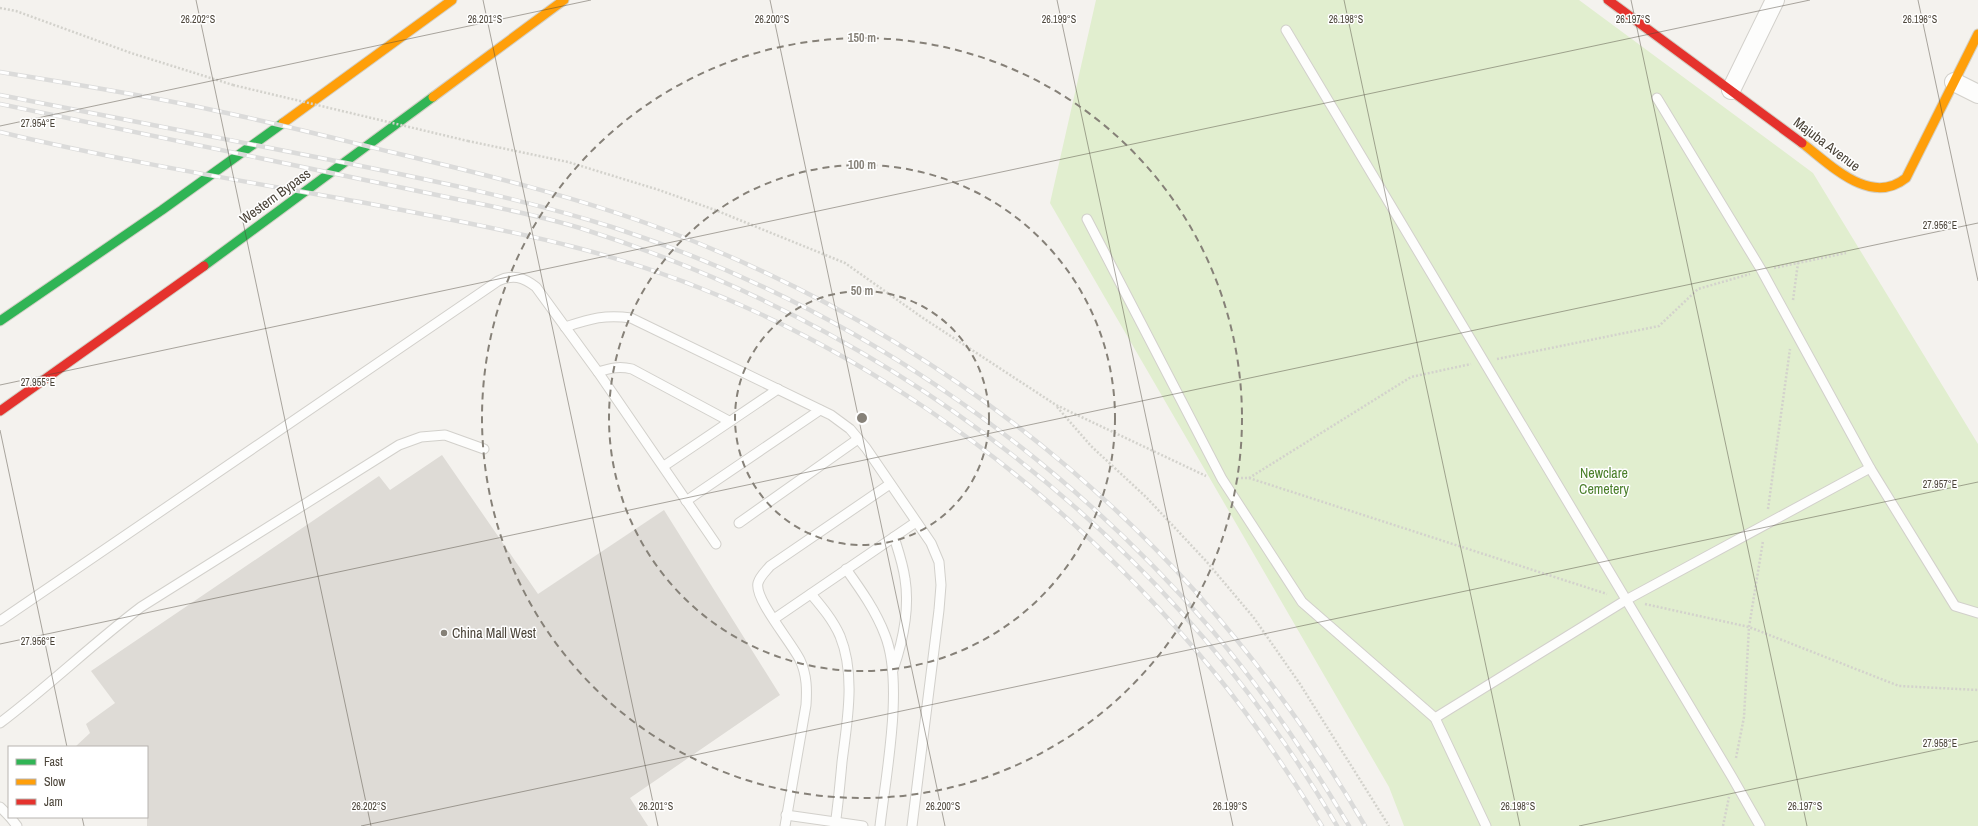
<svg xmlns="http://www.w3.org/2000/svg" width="1978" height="826" font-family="'Archivo Narrow',sans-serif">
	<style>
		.green { fill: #e1eecf }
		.building { fill: #dedbd6 }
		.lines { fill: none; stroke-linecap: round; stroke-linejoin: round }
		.lane-casing { stroke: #d2d0cb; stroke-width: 11 }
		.street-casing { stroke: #d2d0cb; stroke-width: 20 }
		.fast-casing { stroke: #d3cfc5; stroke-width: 11 }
		.slow-casing { stroke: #d3cfc5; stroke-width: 11 }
		.jam-casing { stroke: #d3cfc5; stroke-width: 11 }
		.path { stroke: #d3d2cc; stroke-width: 2.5; stroke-dasharray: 2 2; stroke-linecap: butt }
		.lane { stroke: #fdfdfc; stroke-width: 9 }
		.street { stroke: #fdfdfc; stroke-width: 18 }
		.fast { stroke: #30b455; stroke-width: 9 }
		.slow { stroke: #ff9f0a; stroke-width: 9 }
		.jam { stroke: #e5322d; stroke-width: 9 }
		.rail-casing { stroke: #dbdbda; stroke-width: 4.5 }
		.rail { stroke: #fff; stroke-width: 3; stroke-dasharray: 9; stroke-linecap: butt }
		.path-bridge { stroke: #d3d2cc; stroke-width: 2.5; stroke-dasharray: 2 2; stroke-linecap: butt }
		.ticks { fill: none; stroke: #4b4439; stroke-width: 1; stroke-opacity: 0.45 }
		.ring { fill: none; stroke: #868178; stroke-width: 2; stroke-dasharray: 7 5 }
		.poi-dot { fill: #868178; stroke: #fff; stroke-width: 1.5 }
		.labels { text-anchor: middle; stroke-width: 3; stroke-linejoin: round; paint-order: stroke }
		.street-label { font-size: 14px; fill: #4b4439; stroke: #fff }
		.park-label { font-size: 14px; fill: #4a7f2a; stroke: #fff }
		.poi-label { font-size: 14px; fill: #4b4439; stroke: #fff; text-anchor: start }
		.ticks-label { font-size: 10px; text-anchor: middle; fill: #4b4439; stroke: #fff; stroke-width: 3; stroke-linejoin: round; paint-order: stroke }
		.centre { fill: #868178; stroke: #fff; stroke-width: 2 }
		.ring-label { font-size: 12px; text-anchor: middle; font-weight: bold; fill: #868178; stroke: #fff; stroke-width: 3; stroke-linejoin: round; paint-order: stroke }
	</style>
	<rect width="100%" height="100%" fill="#f4f2ee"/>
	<path class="green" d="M1096 0H1579L1813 173 1978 444V826H1404L1389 787 1050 203Z"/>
	<path class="building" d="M442 455 538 594 664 510 780 695 630 798 648 826H147V747H75L90 733 86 724 115 703 91 671 379 476 390 490Z"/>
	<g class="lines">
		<g class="lane-casing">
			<g id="lane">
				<path d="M1286 30 1732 777 1760 826"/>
				<path d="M1657 98 1762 271 1870 468 1955 606 1978 613"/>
				<path d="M1087 219 1222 479 1302 602 1435 718 1486 826"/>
				<path d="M565 327C590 319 605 314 631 318L831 415 850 429 866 448 931 543 939 562 941 585 939 610 912 826"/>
				<path d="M598 372C611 368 619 366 632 369L729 421"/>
				<path d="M664 466 778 389"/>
				<path d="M686 501 820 410"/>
				<path d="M739 523 858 439"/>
				<path d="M846 569C861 590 876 611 885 635 904 683 886 774 880 826"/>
				<path d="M811 594C822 607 833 620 840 636 856 675 847 722 842 762 840 784 838 805 835 826"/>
				<path d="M774 619 916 522"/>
				<path d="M0 621 498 281C513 274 523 277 536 287L598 372 716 544"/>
				<path d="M893 670C903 641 910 610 905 579 903 564 898 550 894 537"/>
				<path d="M1435 718 1626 600 1870 468"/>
				<path d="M0 723C49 686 92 644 141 607L399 445 421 437 445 435 484 449"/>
				<path d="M0 807 9 816"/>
				<path d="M786 815 863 826"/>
				<path d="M10 817 17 826"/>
				<path d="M785 826 806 705C807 690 807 675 800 660 792 643 754 599 758 583 760 576 766 571 770 566L890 484"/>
			</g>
		</g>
		<g class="street-casing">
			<g id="street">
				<path d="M1954 82 1978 94"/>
				<path d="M1731 90 1775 0"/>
			</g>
		</g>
		<g class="fast-casing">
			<g id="fast">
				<path d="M204 266 433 97"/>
				<path d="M0 321 162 210 283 123"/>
			</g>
		</g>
		<g class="slow-casing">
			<g id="slow">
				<path d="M433 97 564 0"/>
				<path d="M283 123 452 0"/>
				<path d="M1802 143C1830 164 1870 207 1906 178L1978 34"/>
			</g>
		</g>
		<g class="jam-casing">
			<g id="jam">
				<path d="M1608 0 1802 143"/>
				<path d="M0 411 204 266"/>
			</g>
		</g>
		<g class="path">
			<path d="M0 8 16 11 131 53 233 85"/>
			<path d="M468 141 568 162 659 190 715 210 845 263 923 318 1056 405 1206 476"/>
			<path d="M1774 268 1846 253"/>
			<path d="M1793 300 1798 263"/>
			<path d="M1497 359 1659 326 1698 289 1750 274"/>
			<path d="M1057 407 1091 446 1146 497 1206 561 1254 618 1300 684 1389 826"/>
			<path d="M1237 478H1249L1607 594"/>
			<path d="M1249 478 1411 377 1471 364"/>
			<path d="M1768 509 1790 349"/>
			<path d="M1645 604 1749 627 1899 686 1978 690"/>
			<path d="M1736 758 1744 717 1749 627 1763 541"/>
			<path d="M1723 826 1729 797"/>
		</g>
		<use href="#lane" class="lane"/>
		<use href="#street" class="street"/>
		<use href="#fast" class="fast"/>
		<use href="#slow" class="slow"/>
		<use href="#jam" class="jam"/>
		<g class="rail-casing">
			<g id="rail">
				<path d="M0 72C72 84 145 95 217 111 275 123 333 138 391 152 483 174 577 197 665 230 966 345 1204 548 1365 826"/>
				<path d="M0 95C110 117 221 138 331 160 425 179 520 198 612 227 844 302 1052 445 1211 629 1263 690 1308 757 1349 826"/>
				<path d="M0 104 461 200C501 208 541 216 580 228 897 328 1169 538 1337 826"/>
				<path d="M0 132C124 162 250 182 376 205 442 218 509 230 574 247 825 311 1052 474 1214 672 1254 721 1289 773 1322 826"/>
			</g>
		</g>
		<use href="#rail" class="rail"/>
		<path class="path-bridge" d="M233 85 468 141"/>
	</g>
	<path class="ticks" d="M196 0 371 826M483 0 658 826M770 0 945 826M1057 0 1233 826M1344 0 1520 826M1631 0 1807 826M1918 0 1978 281M0 126 591 0M0 385 1810 0M0 430 67 747M0 644 1978 223M82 817 84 826M361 826 1978 482M1579 826 1978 741"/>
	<g class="ring">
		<circle cx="862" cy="418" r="127"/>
		<circle cx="862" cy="418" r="253"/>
		<circle cx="862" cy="418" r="380"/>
	</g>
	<circle class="poi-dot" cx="444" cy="633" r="4"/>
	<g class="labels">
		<g class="street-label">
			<text transform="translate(1827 144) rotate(37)" y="5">Majuba Avenue</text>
			<text transform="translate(275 196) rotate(-36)" y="5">Western Bypass</text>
		</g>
		<g class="park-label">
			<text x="1604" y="478">Newclare<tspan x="1604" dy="16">Cemetery</tspan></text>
		</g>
		<g class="poi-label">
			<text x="452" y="638">China Mall West</text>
		</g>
	</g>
	<g class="ticks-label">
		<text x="198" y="23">26.202°S</text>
		<text x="485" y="23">26.201°S</text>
		<text x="772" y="23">26.200°S</text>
		<text x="1059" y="23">26.199°S</text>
		<text x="1346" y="23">26.198°S</text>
		<text x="1633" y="23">26.197°S</text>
		<text x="1920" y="23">26.196°S</text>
		<text x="38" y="127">27.954°E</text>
		<text x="1940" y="229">27.956°E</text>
		<text x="38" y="386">27.955°E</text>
		<text x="1940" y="488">27.957°E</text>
		<text x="38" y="645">27.956°E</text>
		<text x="1940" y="747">27.958°E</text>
		<text x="369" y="810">26.202°S</text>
		<text x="656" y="810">26.201°S</text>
		<text x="943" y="810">26.200°S</text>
		<text x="1230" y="810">26.199°S</text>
		<text x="1518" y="810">26.198°S</text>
		<text x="1805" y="810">26.197°S</text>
	</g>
	<circle cx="862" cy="418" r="6" class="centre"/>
	<g class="ring-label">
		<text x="862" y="42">150 m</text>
		<text x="862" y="169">100 m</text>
		<text x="862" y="295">50 m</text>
	</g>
	<rect x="8" y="746" width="140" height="72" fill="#ffffff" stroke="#b7b4b0"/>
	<rect x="16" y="759" width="20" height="6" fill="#30b455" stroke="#b7b4b0"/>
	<text x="44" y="766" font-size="12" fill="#4b4439">Fast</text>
	<rect x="16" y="779" width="20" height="6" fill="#ff9f0a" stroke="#b7b4b0"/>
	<text x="44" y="786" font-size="12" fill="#4b4439">Slow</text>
	<rect x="16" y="799" width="20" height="6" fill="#e5322d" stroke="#b7b4b0"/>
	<text x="44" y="806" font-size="12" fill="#4b4439">Jam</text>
</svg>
